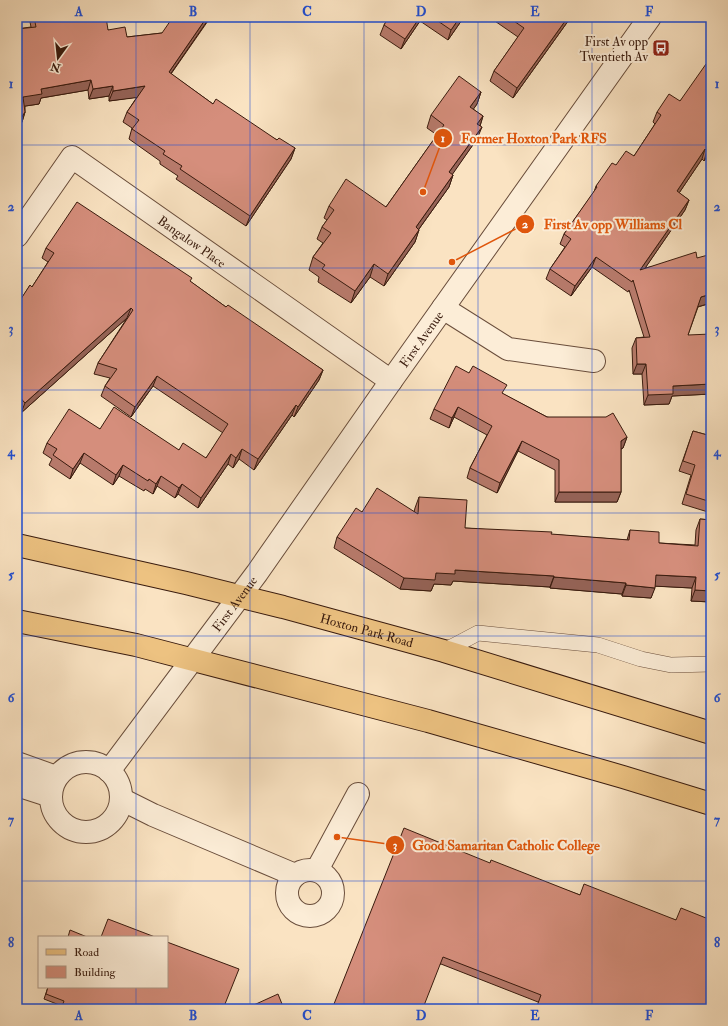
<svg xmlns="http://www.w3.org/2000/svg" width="728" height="1026" font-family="'IM FELL Double Pica',serif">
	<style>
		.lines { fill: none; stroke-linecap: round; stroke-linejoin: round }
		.service-casing { stroke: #694d3b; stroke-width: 16 }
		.minor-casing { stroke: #694d3b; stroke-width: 24 }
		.primary-casing { stroke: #391b0e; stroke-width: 24 }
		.service { stroke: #fcedd7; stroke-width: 15 }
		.minor { stroke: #fcedd7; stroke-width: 22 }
		.primary { stroke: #edc281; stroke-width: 22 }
		.wall { fill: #b77a6b; stroke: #391b0e }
		.shaded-wall { fill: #956357; stroke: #391b0e }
		.building { fill: #d58e7c; stroke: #391b0e }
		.grid { fill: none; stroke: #1d4ed8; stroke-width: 1; stroke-opacity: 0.55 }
		.labels { text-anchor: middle; stroke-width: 4; stroke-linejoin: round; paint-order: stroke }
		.poi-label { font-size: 13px; fill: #391b0e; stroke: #fcedd7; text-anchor: end }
		.street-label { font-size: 13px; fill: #391b0e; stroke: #fcedd7 }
		.leader { fill: none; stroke: #df560c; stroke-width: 1.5 }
		.callout-dot { fill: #df560c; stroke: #fcedd7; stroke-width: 1.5 }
		.mark-label { font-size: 12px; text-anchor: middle; font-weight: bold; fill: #fff }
		.callout-label { font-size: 14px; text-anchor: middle; font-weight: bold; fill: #df560c; stroke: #fcedd7; stroke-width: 4; stroke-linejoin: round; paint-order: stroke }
		.neatline { fill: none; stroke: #1d4ed8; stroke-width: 1.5 }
		.grid-label { font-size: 13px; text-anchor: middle; font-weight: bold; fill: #1d4ed8 }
	</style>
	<rect width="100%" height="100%" fill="#fae3c2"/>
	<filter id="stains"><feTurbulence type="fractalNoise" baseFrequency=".005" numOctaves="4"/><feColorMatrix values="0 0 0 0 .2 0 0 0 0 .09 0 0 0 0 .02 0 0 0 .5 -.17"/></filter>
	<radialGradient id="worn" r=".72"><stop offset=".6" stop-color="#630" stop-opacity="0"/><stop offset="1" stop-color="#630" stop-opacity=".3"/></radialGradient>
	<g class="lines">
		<g class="service-casing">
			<path id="service" d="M444 651 478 633 598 645 641 659 671 665 711 664"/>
		</g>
		<g class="minor-casing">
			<g id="minor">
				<path id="s1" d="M17 236 72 157 391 381"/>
				<path d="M443 308 508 349 594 361"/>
				<circle cx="86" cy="797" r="35"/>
				<path d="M17 763 56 777"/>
				<path id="s2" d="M109 771 257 573 391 381 650 17"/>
				<path d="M17 785 51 796"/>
				<path d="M121 799 153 815 295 875"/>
				<path d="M317 870 358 794"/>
				<circle cx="310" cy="893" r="23"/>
			</g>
		</g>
		<g class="primary-casing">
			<g id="primary">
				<path id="s3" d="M17 545 186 583 283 607 444 651 711 733"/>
				<path d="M17 621 136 645 428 721 623 777 711 804"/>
			</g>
		</g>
		<use href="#service" class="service"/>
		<use href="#minor" class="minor"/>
		<use href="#primary" class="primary"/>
	</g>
	<g class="wall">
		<path d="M29 17H76V18L127 37 162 33 210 18 171 74 213 104 277 140 295 148 291 159 246 226 176 179 178 176 160 164V161L129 139 132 128 123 122 127 112 137 97 109 101V96L89 99 88 90 41 98 39 104 25 106V112L22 122 17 129V29L31 27Z"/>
		<path d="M389 17H464L448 40 420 21 401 49 380 35 384 25Z"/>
		<path d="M489 17H571L513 98 490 81 494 71 518 37Z"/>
		<path d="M711 68V150L704 161 702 159 679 193 689 200 685 210 645 268 697 258 710 264 711 263V303L698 307 688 335 711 394 672 396 669 404 644 405 642 374H633L632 348 636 338 644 337 629 290 628 292 592 267 571 296 546 279 550 269 565 247 560 244 564 234 594 192 596 186 616 165 634 156 655 124 653 122 657 112 680 101Z"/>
		<path d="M481 92 477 104 473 109 483 116 480 126 477 139 452 174 453 175 449 187 419 229 415 242 384 286 370 277 351 303 318 282 319 277 309 270 313 257 323 243 317 239 322 227 327 220 324 218 329 206 386 207 437 135 427 128 431 115Z"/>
		<path d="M46 248 191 282 226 307 323 370 319 380 294 417 292 415 254 470 239 459 233 468 228 464 198 508 178 494 175 498 157 486 153 494 145 489 144 491 119 476 113 485 80 463 70 479 49 465 52 459 43 453 47 443 100 429 179 450 206 458 223 433 153 386 131 417 101 396 105 386 110 378 94 374 98 363 127 318 21 413 17 408V306L30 285 32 287 48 262 42 258Z"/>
		<path d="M503 394 547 417 627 437 623 448 621 449V492L617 502H555V470L518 451 497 493 467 478 470 468 487 435 454 417 449 428 430 419 434 409Z"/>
		<path d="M693 431 711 436V504L708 512 682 504 691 475 679 471Z"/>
		<path d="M419 497 465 528 627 540 630 530 659 543 695 545 696 530 700 519 711 520V602L691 601 692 588 655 586 651 598 622 596V594L550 588V587L453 581 451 585 434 584 431 591 400 589 334 548 337 537 362 512H414L415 508Z"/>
		<path d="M490 863 580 895 676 920 538 1002 441 964 332 1009Z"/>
		<path d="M48 987H167L62 1006 44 999Z"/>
	</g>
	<g class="shaded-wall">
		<path d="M207 17H210L165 82 169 72Z"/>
		<path d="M420 17H421L420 21 401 49 405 39Z"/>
		<path d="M460 17H464L448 40 451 30Z"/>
		<path d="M568 17H571L513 98 517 88Z"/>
		<path d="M91 80 88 90 41 98 39 104 19 107 23 97 41 89Z"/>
		<path d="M113 86 109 96 89 99 93 89Z"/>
		<path d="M145 86 141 97 109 101 113 91Z"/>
		<path d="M481 92 477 104 466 120 470 107Z"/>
		<path d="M25 112 22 122 17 129V124Z"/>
		<path d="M483 116 479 129 477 124Z"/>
		<path d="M482 127 477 139 445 185 449 172Z"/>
		<path d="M711 145V150L704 161 707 151Z"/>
		<path d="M295 148 291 159 246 226 250 216Z"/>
		<path d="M705 149 702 159 673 202 677 191Z"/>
		<path d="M453 175 449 187 411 240 416 227Z"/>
		<path d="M689 200 685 210 637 280 640 270Z"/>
		<path d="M419 230 415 242 384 286 388 274Z"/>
		<path d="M596 257 592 267 571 296 575 286Z"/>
		<path d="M374 264 370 277 351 303 355 291Z"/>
		<path d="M711 294V303L697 307 701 297Z"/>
		<path d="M131 308 127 318 21 413 25 403Z"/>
		<path d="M637 364H646L642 374H633Z"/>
		<path d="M323 370 319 380 294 417 298 407Z"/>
		<path d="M157 376 153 386 131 417 135 407Z"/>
		<path d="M711 384V394L672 396 669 404 644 405 648 395 673 386Z"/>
		<path d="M296 405 292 415 254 470 258 459Z"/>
		<path d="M458 407 454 417 449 428 452 418Z"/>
		<path d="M627 437 623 448 617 451 621 441Z"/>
		<path d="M522 441 518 451 497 493 500 483Z"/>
		<path d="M242 449 239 459 233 468 236 458Z"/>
		<path d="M84 453 80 463 70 479 73 469Z"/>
		<path d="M231 454 228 464 198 508 201 498Z"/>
		<path d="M123 465 119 476 113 485 116 475Z"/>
		<path d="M161 476 157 486 153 494 156 484Z"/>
		<path d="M182 484 178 494 175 498 179 488Z"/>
		<path d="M559 492H621L617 502H555Z"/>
		<path d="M455 570 554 576 550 587 453 581 451 585 434 584 431 591 400 589 404 578Z"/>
		<path d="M656 575 696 577 692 588 652 586Z"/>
		<path d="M554 577 626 583 622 594 550 588Z"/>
		<path d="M626 585 655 588 651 598 622 596Z"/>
		<path d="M695 590 711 591V602L691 601Z"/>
	</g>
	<g class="building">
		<path d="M34 17H76V18L81 17H106L108 30 125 27 127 37 162 33 173 17H207L169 72 213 104 216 99 277 140 279 138 295 148 250 216 180 169 182 166 163 154 165 151 132 129 139 120 127 112 145 86 113 91V86L93 89 91 80 41 89 42 94 23 97 25 112 17 124V29L36 27Z"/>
		<path d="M389 17H420L405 39 384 25Z"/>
		<path d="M432 17H460L451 30Z"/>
		<path d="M508 17H568L517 88 494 71 524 28Z"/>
		<path d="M706 64 711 68V145L707 151 705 149 677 191 689 200 640 270 696 252 697 258 708 255 710 264 711 263V294L701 297 688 335 711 334V384L673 386V394L648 395 646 364H637L636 338 650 337 633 280 632 282 596 257 575 286 550 269 571 239 564 234 597 187 596 186 612 163 616 165 626 151 634 156 661 115 657 112 669 94 680 101Z"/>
		<path d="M459 76 481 92 470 107 483 116 477 124 482 127 449 172 453 175 416 227 419 230 388 274 374 264 355 291 322 269 325 265 313 257 331 233 322 227 334 210 329 206 346 179 386 207 444 125 431 115Z"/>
		<path d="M77 202 192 278 190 281 226 307 228 305 323 370 298 407 296 405 258 459 242 449 236 458 231 454 201 498 182 484 179 488 161 476 156 484 149 479 148 481 123 465 116 475 84 453 73 469 53 455 57 449 47 443 69 409 100 429 114 407 179 450 183 443 206 458 228 424 157 376 135 407 105 386 117 369 98 363 133 310 131 308 25 403 17 394V313L22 308 17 305 30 285 32 287 54 253 46 248Z"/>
		<path d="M456 366 469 373 473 366 507 385 502 393 547 417H606L613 413 627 437 621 441V492H559V460L522 441 500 483 470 468 492 426 458 407 452 418 434 409Z"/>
		<path d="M693 431 711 436V502L686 494 695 465 683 461Z"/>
		<path d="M377 488 418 514 419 497 467 500 465 528 552 532 551 534 629 540 630 530 659 532V543L698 546 700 519 711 520V591L695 590 696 577 656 575 655 588 626 585V583L554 577V576L455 570V574L436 573 435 580 404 578 337 537 356 508 362 512Z"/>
		<path d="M404 828 490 863 491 860 580 895 584 884 676 920 681 908 711 920V1009H536L541 995 443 957 423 1008 425 1009H332Z"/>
		<path d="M108 919 155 937H101Z"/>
		<path d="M70 930 87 937H68Z"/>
		<path d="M167 942 239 969 223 1009H61L64 1001 46 994 48 987H167Z"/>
		<path d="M278 994 284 1009H245Z"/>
	</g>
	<path class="grid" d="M136 17V937M250 17V1009M364 17V1009M478 17V1009M592 17V1009M17 145H711M17 268H711M17 390H711M17 513H711M17 636H711M17 758H711M17 881H711M136 987V1009"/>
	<defs>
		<g id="bus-square" transform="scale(0.9)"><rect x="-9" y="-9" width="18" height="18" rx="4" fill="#8f2418" stroke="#fcedd7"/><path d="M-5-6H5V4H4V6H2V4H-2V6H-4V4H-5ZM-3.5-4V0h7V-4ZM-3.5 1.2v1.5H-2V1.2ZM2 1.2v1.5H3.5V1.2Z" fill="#fff"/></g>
	</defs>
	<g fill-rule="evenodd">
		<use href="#bus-square" x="661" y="48"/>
	</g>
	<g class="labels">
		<g class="poi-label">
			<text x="648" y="46">First Av opp<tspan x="648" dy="15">Twentieth Av</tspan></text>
		</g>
		<g class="street-label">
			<text dy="5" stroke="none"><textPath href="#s1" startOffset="243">Bangalow Place</textPath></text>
			<text dy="5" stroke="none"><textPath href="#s2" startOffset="533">First Avenue</textPath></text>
			<text dy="5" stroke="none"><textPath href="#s2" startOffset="209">First Avenue</textPath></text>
			<text dy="5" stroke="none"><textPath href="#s3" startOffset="360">Hoxton Park Road</textPath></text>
		</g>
	</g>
	<path class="leader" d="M423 192L443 138M452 262L525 224M337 837L395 845"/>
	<g class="callout-dot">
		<circle cx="423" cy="192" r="4"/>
		<circle cx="452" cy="262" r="4"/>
		<circle cx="337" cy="837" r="4"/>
		<circle cx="443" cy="138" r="10"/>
		<circle cx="525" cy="224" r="10"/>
		<circle cx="395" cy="845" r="10"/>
	</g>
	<g class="mark-label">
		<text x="443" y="142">1</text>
		<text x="525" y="228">2</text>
		<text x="395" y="849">3</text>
	</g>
	<g class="callout-label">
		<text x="534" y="143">Former Hoxton Park RFS</text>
		<text x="613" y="229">First Av opp Williams Cl</text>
		<text x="506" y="850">Good Samaritan Catholic College</text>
	</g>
	<rect width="728" height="1026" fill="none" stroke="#fae3c2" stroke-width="44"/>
	<rect x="38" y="936" width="130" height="52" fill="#fcedd7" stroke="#ae9987"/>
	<rect x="46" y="949" width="20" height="6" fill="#edc281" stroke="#ae9987"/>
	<text x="74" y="956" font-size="12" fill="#391b0e">Road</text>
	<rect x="46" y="966" width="20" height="12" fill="#d58e7c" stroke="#ae9987"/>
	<text x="74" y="976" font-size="12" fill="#391b0e">Building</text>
	<g transform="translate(58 58) rotate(195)" stroke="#fcedd7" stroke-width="3" paint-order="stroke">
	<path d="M0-3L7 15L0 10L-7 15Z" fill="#391b0e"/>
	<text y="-6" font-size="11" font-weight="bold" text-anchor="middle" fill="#391b0e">N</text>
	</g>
	<rect x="22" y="22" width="684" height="982" class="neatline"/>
	<g class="grid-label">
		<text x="79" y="16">A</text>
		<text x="193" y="16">B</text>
		<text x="307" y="16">C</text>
		<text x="421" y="16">D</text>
		<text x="535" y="16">E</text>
		<text x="649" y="16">F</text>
		<text x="11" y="88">1</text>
		<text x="717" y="88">1</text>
		<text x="11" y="211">2</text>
		<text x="717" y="211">2</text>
		<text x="11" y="333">3</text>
		<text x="717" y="333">3</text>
		<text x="11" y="456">4</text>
		<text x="717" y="456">4</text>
		<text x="11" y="579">5</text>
		<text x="717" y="579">5</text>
		<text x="11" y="702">6</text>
		<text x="717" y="702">6</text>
		<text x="11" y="824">7</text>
		<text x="717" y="824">7</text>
		<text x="11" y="947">8</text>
		<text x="717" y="947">8</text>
		<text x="79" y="1020">A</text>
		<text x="193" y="1020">B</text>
		<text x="307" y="1020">C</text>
		<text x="421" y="1020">D</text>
		<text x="535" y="1020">E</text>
		<text x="649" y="1020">F</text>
	</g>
	<rect width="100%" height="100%" filter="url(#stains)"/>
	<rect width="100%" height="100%" fill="url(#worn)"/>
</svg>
